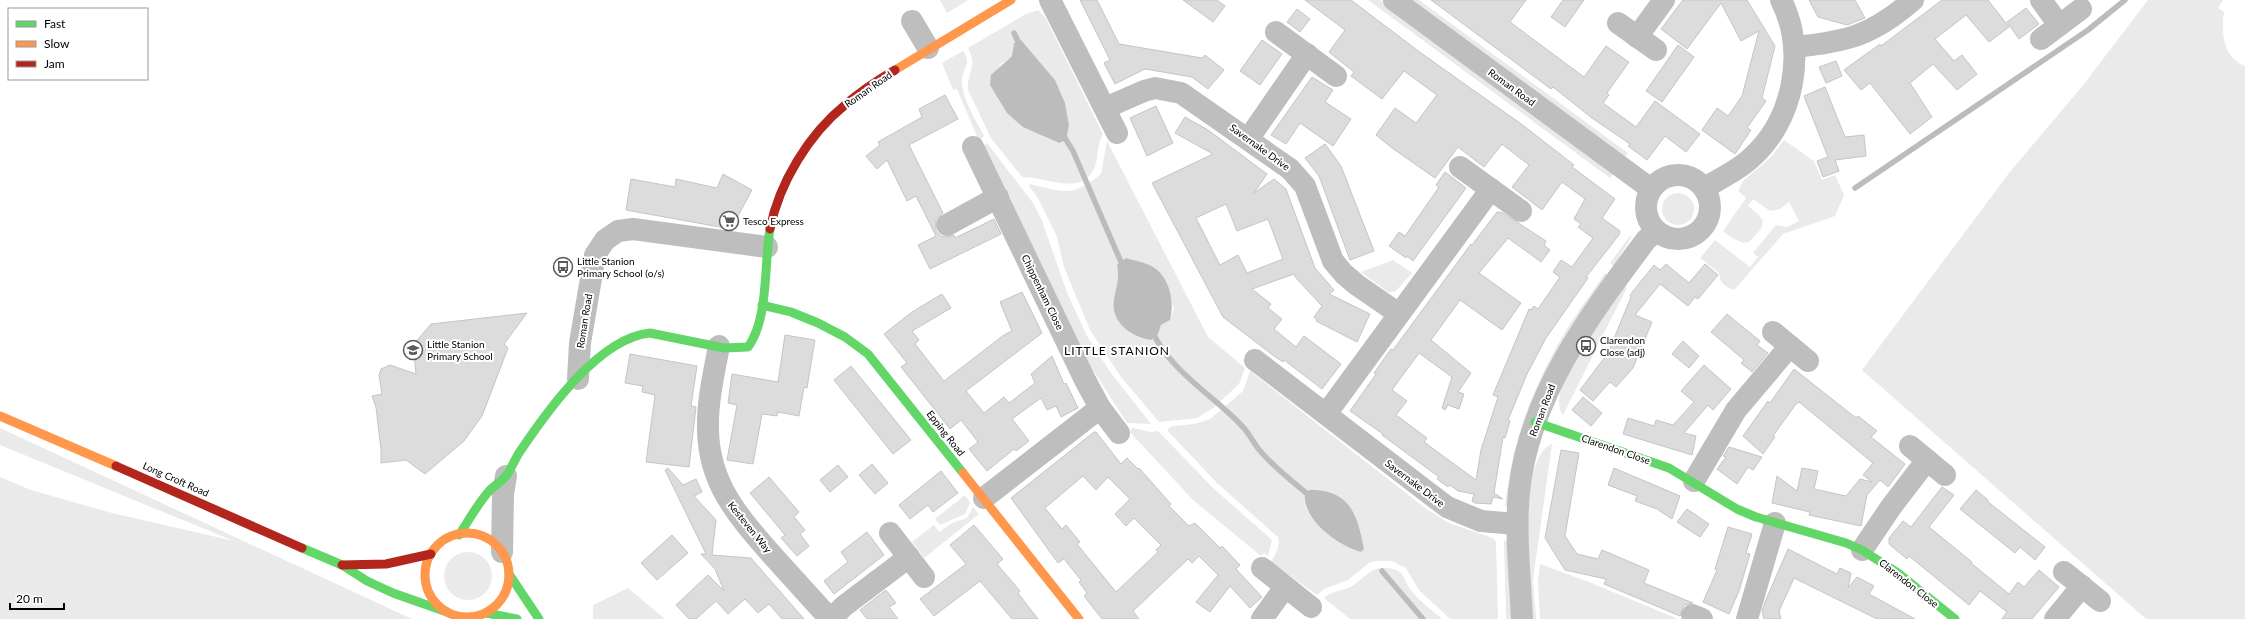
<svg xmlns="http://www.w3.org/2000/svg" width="2245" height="619" font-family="Lato,sans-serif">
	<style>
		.green { fill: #eaeaea; fill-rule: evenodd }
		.water { fill: #bcbcbc }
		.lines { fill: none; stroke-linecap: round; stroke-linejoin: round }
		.stream { stroke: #bcbcbc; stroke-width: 5.5 }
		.building { fill: #dcdcdc; stroke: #c5c5c5; fill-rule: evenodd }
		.street { stroke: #bebebe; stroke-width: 22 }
		.fast { stroke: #63d668; stroke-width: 9 }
		.slow { stroke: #ff974d; stroke-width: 9 }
		.jam { stroke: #b3261e; stroke-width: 9 }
		.labels { text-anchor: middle; stroke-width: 4; stroke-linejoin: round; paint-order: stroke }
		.street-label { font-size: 10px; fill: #000; stroke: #fff }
		.poi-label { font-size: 10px; fill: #000; stroke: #fff; text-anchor: start }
		.quarter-label { font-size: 12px; letter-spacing: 1px; fill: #000; stroke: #fff }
	</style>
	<rect width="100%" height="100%" fill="#fff"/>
	<g class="green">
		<path d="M940 0H968L947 13Z"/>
		<path d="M1368 0H1380L1614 173 1610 178Z"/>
		<path d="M1409 0H1419L1628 153 1624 159Z"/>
		<path d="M2148 0H2223L2218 8 2224 12C2221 33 2223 57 2245 66V619H2146L1862 370 2009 173 2084 84Z"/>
		<path d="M1038 10 1045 17 1103 134C1096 146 1099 158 1094 169 1080 197 1044 176 1022 177L991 138 968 90C967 71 978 67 968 48L1026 14ZM1021 40 1055 80 1065 103 1069 125 1058 143 1043 136 999 66 1012 56 1014 43Z"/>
		<path d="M963 51C973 66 961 68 962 83 963 101 976 120 984 136L979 141 957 89 953 90 942 63Z"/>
		<path d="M1784 140 1814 161 1822 180 1835 175 1844 195 1835 216 1783 234 1734 290C1725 287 1720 283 1719 273L1700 258 1715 240 1750 267 1758 257 1753 253 1776 225 1787 227 1799 221 1789 202 1780 209 1770 211 1753 199 1748 206 1759 215 1763 221 1761 229 1749 242 1743 243 1732 238 1723 231 1746 198 1738 191 1744 180 1770 158Z"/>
		<path d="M1107 141 1208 337 1245 368 1239 384 1213 408 1197 418 1159 422 1121 377 1090 330 1064 267 1057 237 1038 198 1029 186 1030 184C1063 192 1072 198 1101 174ZM1119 275 1165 279 1174 309 1170 320 1161 325 1158 334 1151 340 1114 300Z"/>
		<path d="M987 143 1033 203 1042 221 1068 295 1087 336 1111 373 1151 424 1127 423 1095 373 1092 374 982 146Z"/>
		<circle cx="1678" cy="209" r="16"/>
		<path d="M1632 236 1614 266 1610 263 1629 237Z"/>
		<path d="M1393 260 1412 273 1395 292H1388L1361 272Z"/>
		<path d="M1605 273 1608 275 1507 506H1505C1512 442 1533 386 1565 332 1577 312 1592 293 1605 273Z"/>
		<path d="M1625 286 1627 288 1596 348 1591 345 1593 341 1589 338Z"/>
		<path d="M1583 347 1594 353 1563 415C1550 397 1574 364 1583 347Z"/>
		<path d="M1250 371 1425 508 1449 523 1493 538 1496 542 1498 619H1450L1419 590 1406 568 1392 561H1376L1369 563 1348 580 1324 589 1317 595 1271 562C1275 554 1281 546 1278 537L1217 483 1167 430 1172 426 1195 424 1210 419 1243 391ZM1305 492 1364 549 1361 552Z"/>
		<path d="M0 428 412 619H0V477L31 490 112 513 234 541 0 445Z"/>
		<path d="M1133 428 1151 432 1158 431 1213 488 1272 540 1268 556 1264 553 1261 556 1192 499 1129 431Z"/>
		<path d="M1552 444 1533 580 1536 619H1533C1530 586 1516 458 1552 444Z"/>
		<path d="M965 495 970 503 965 514 940 525 935 519Z"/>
		<path d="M973 507 979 514 924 558 912 542 934 525 939 532 952 523 967 518Z"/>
		<path d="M1506 540 1507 542 1512 619H1506L1504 541Z"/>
		<circle cx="468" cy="576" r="24"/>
		<path d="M1540 564 1589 582 1678 619H1540L1538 581Z"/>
		<path d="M1381 568C1407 567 1401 579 1414 594 1422 603 1433 611 1442 619H1350L1324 598C1330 591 1343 591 1352 586 1364 579 1366 571 1381 568Z"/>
		<path d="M628 588 665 619H593V605Z"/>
	</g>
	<g class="water">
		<path d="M1021 40 1055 80 1065 103 1069 125 1066 140 1059 143 1023 127 1007 113 990 85 991 75 1012 56 1014 43Z"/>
		<path d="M1126 258C1135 261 1145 262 1153 267 1170 277 1175 304 1170 320L1161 325 1158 334 1151 340C1131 337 1110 322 1114 299 1116 287 1120 278 1117 265Z"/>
		<path d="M1310 490C1350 490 1357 514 1364 549L1361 552C1337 545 1302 520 1305 492Z"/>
	</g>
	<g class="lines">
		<g class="stream">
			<path d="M1014 33 1021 48"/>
			<path d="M1063 135 1073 151 1124 269"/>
			<path d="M1855 188 2088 30 2125 0"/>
			<path d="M1152 331C1170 371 1213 395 1242 426 1250 434 1254 445 1262 453 1276 469 1293 482 1310 496"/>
			<path d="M1382 571 1423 619"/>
		</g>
	</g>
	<g class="building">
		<path d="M1080 0H1097L1119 44 1202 58 1205 55 1224 70 1208 89 1192 77 1145 69 1115 84 1104 63 1110 60Z"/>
		<path d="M1183 0H1217L1225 6 1213 22Z"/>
		<path d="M1305 0H1351L1421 53 1524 126 1574 165 1572 167 1615 199 1602 218 1620 231 1619 235 1586 277 1588 278 1546 338 1527 374 1508 420 1510 421 1505 438 1503 437 1494 493 1503 499 1493 497 1491 504 1475 503 1472 501 1474 494 1458 491 1450 485 1448 487 1437 479 1439 477 1382 435 1383 434 1350 411 1376 374 1374 373 1391 349 1393 350 1471 244 1472 245 1497 212 1503 213 1546 241 1544 245 1550 250 1541 262 1508 238 1479 273 1521 303 1502 330 1460 300 1431 340 1471 373 1458 392 1464 394 1459 409 1448 405 1445 410 1442 408 1452 377 1419 353 1392 390 1407 401 1396 415 1427 438 1424 442 1476 480 1481 450 1498 397 1493 395 1529 309 1531 310 1534 306 1538 309 1560 277 1553 272 1561 260 1572 267 1593 238 1578 227 1581 224 1574 219 1585 199 1562 182 1542 210 1512 187 1529 165 1502 144 1484 167 1458 147 1435 178 1392 148 1376 135 1395 108 1416 123 1437 95 1404 71 1382 99 1351 76 1354 72 1329 52 1345 30Z"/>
		<path d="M1431 0H1526L1510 22 1584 77 1606 46 1629 62 1607 93 1609 95 1603 103 1636 127 1655 101 1700 134 1686 152 1665 136 1647 160 1628 146 1630 144 1592 118 1553 87 1551 89Z"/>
		<path d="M1563 0H1584L1565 27 1551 17Z"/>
		<path d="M1683 0H1747L1775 46 1762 98 1766 101 1747 128 1751 130 1735 154 1702 130 1717 108 1728 116 1742 96 1759 31 1741 41 1721 3 1687 49 1661 29Z"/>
		<path d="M1809 0H1855L1865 18 1847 25 1818 17Z"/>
		<path d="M1942 0H1988L2009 27 1989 42 1966 15 1935 39 1954 61 1962 55 1977 74 1957 90 1933 64 1910 83 1932 117 1910 134 1870 83 1861 90 1844 70 1880 44 1881 46Z"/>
		<path d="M2026 8 2039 24 2019 39 2007 22Z"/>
		<path d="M1297 9 1310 19 1300 32 1287 22Z"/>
		<path d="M1262 40 1282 54 1260 85 1240 71Z"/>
		<path d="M1678 45 1694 57 1662 102 1646 91Z"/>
		<path d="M1836 61 1842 76 1826 83 1819 67Z"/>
		<path d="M1312 77 1333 90 1325 102 1351 119 1333 146 1300 123 1286 144 1271 135Z"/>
		<path d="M1825 87 1845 137 1864 135 1866 156 1835 160 1839 171 1823 177 1817 161 1828 157 1804 96Z"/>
		<path d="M945 95 958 119 909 145 943 213 936 219V231L941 236 947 237 954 235 955 238 994 219 1001 234 930 269 918 245 936 236 916 196 907 201 887 160 877 169 866 156 880 145 878 142 922 117 919 109Z"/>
		<path d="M1156 106 1173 143 1147 156 1130 118Z"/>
		<path d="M1185 117 1208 130 1267 174 1254 193 1274 179 1286 189 1315 268 1334 290 1329 294 1370 314 1357 342 1316 321 1317 320 1314 317 1322 306 1296 278 1294 274 1252 289 1271 304 1268 308 1282 319 1274 329 1296 347 1304 336 1341 364 1322 389 1284 360 1283 362 1274 356 1223 317 1152 183 1213 154 1175 133ZM1226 204 1237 231 1268 219 1283 259 1247 273 1238 255 1220 265 1196 218Z"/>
		<path d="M1325 144 1341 166 1374 251 1350 260 1319 176 1305 158Z"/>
		<path d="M1445 172 1466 188 1413 261 1407 256 1406 258 1389 246 1399 232 1405 236 1439 187 1436 185Z"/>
		<path d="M723 174 752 190 731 229 626 210 631 179 675 187 676 179 717 188Z"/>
		<path d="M1666 264 1689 283 1705 264 1718 275 1698 299 1695 297 1688 306 1660 284 1635 315 1652 322 1633 368 1616 387 1610 382 1593 401 1580 390 1608 353 1631 297 1630 295 1654 265 1660 270Z"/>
		<path d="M1022 292 1042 333 966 391 984 413 1004 397 1009 403 1035 383 1031 374 1052 356 1064 384 1066 383 1078 408 1061 417 1056 406 1047 410 1041 398 1012 419 1029 441 1016 451 1014 449 987 471 969 449 978 442 961 420 950 429 901 367 907 363 884 334 912 312 942 294 951 308 912 331 919 340 915 344 944 381 1004 335 1012 331 1000 302Z"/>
		<path d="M527 313 504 344 508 348 482 416 464 441 425 474 406 460 381 463V450L376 407 372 396 382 394 379 375 381 369 390 365 416 374 413 345 431 324Z"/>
		<path d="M1727 314 1760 341 1757 345 1768 353 1752 372 1741 363 1744 360 1711 332Z"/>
		<path d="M785 335 815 340 807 388 804 387 799 416 778 412 777 416 762 414 753 464 727 460 737 405 728 403 732 374 778 382Z"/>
		<path d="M1683 341 1699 356 1689 368 1672 354Z"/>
		<path d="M630 354 697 366 691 406 696 407 689 467 646 462 655 395 642 392 643 386 625 383Z"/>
		<path d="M1704 365 1731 389 1713 410 1708 405 1684 433 1696 436 1692 455 1623 434 1628 418 1654 426 1656 420 1673 425 1694 402 1681 391Z"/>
		<path d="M851 366 911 440 893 454 834 380Z"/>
		<path d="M1794 369 1856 418 1858 416 1877 431 1871 437 1905 464 1888 487 1880 480 1867 495 1861 526 1809 515 1810 512 1772 503 1777 476 1797 491 1802 468 1818 471 1814 489 1846 496 1860 479 1872 482 1863 475 1873 463 1799 402 1796 404 1773 436 1775 437 1763 454 1743 436 1768 401 1770 403Z"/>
		<path d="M1583 397 1602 413 1591 426 1572 410Z"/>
		<path d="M1094 432H1096L1121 464 1127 458 1138 469 1139 468 1171 504 1169 506 1189 526 1195 523 1220 548 1222 546 1240 565 1236 569 1262 597 1250 608 1230 586 1210 612 1196 602 1218 575 1199 556 1192 563 1188 559 1133 611 1139 619H1102L1084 596 1087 593 1079 582 1081 580 1064 559 1058 563 1011 498ZM1083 476 1096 490 1108 477 1130 499 1115 514 1126 526 1134 518 1161 545 1156 550 1158 552 1116 592 1077 544 1080 542 1066 525 1062 529 1045 508Z"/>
		<path d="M1729 447 1762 457 1753 470 1748 467 1737 484 1717 469 1726 457 1723 456Z"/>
		<path d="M1561 450 1579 453 1565 536 1577 554 1598 559 1602 550 1649 570 1644 583 1693 603 1684 605 1680 616 1604 584 1606 579 1565 570 1545 538Z"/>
		<path d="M872 464 888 483 875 494 859 475Z"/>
		<path d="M838 465 848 477 830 492 820 480Z"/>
		<path d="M668 468 683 485 696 479 702 492 694 496 716 520 712 555 751 558 804 619H782L769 604 758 613 745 599 728 614 716 601 696 619H689L676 605 708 575 724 591 715 569 701 554H706L665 470Z"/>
		<path d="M1614 468 1680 496 1672 519 1657 509 1635 501 1637 496 1608 485Z"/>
		<path d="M941 471 958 493 933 512 928 505 910 519 899 505Z"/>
		<path d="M769 477 799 512 794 517 805 530 800 534 809 546 797 556 781 538 785 535 750 493Z"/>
		<path d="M1942 487 1954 495 1929 527 1972 562 1971 563 2009 594 2018 582 2024 587 2039 570 2059 587 2032 619H2002L2007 612 1980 591 1969 605 1909 556 1907 559 1889 544V538L1903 521 1911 527Z"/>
		<path d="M1976 490 1988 500 1987 501 2045 547 2035 560 2020 547 2015 553 1960 509Z"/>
		<path d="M1687 509 1709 524 1700 537 1677 522Z"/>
		<path d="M974 525 1003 559 997 564 1020 591 1018 593 1038 619H1012L980 581 934 616 920 599 966 564 950 545Z"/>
		<path d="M1728 527 1752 534 1746 553 1750 554 1739 591 1729 614 1703 602 1717 570 1715 569Z"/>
		<path d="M867 532 884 555 834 594 824 581 848 562 841 552Z"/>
		<path d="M672 535 688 553 657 580 641 563Z"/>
		<path d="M1788 549 1837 574 1840 568 1851 573 1848 588 1857 577 1874 586 1869 594 1915 619H1877L1794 578 1779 611 1781 619H1764L1762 611 1765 602Z"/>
		<path d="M886 590 896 603 889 607 898 619H867L860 610Z"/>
	</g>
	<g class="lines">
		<g class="street">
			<path d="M1050 0 1117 133"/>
			<path d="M1394 0 1651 189"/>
			<path d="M2041 0 2059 25"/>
			<path d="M912 21 928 48"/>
			<path d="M1618 23 1656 50"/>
			<path d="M1276 32 1336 76"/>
			<path d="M1637 37 1664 0"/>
			<path d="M2041 39 2081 9"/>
			<path d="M1794 47C1847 42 1873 35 1913 0"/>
			<path d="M1105 108 1144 91 1155 88 1181 93 1290 169 1305 186 1333 261 1344 274 1357 285 1399 314"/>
			<path d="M1249 138 1307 54"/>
			<path d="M973 147 1084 378 1100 408 1119 433"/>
			<path d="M1460 167 1521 211"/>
			<circle cx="1678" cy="207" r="32"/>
			<path d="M1704 188C1719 179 1737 171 1750 159 1794 121 1807 51 1781 0"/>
			<path d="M947 225 998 197"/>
			<path d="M1773 332 1808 361"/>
			<path d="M719 346C714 373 707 402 708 430 709 485 739 517 773 556 792 577 811 598 830 619"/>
			<path d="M1255 360 1447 507 1481 521 1517 524"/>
			<path d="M578 379 580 343 595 255 605 240 618 231 633 229 767 247"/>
			<path d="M1326 414 1491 189"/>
			<path d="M1910 446 1945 475"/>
			<path d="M1694 481 1736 410 1790 346"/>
			<path d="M984 498 1100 408"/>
			<path d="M890 533 924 577"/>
			<path d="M1862 550 1891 507 1927 460"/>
			<path d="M502 552 503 494 506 476"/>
			<path d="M1262 568 1311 607"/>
			<path d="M2064 572 2100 601"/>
			<path d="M1692 615 1702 619"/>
			<path d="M831 619 844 606 909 557"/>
			<path d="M1262 619 1285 587"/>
			<path d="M1522 619C1520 576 1515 534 1519 492 1529 395 1590 315 1646 240L1656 231"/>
			<path d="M1747 619 1775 523"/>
			<path d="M2055 619 2082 586"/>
		</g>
		<g class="fast">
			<path d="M762 305 791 312 818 323 845 337 868 354 963 473"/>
			<path d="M1535 422 1669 468 1737 509 1756 517 1846 543 1862 550 1898 573 1955 619"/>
			<path d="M459 535C469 520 478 503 490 490 495 485 501 482 506 476 512 468 515 458 521 450 548 410 599 338 650 333L724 348 748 347C769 319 764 262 770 229"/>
			<path d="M302 548 342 565 367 581 393 593 447 612"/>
			<path d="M509 574 539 619"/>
			<path d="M486 613 517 619"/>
		</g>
		<g class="slow">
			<path d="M895 70 1011 0"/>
			<path d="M0 416 116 466"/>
			<path d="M963 473 1079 619"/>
			<circle cx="467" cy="575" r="42"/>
		</g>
		<g class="jam">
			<path d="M770 229C779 183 809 134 845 105 860 92 878 80 895 70"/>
			<path d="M116 466 302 548"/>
			<path d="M342 565 386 564 431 554"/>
		</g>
	</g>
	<defs>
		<g id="supermarket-ring" transform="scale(1)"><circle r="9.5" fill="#fff" stroke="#595959" stroke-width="1.5"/><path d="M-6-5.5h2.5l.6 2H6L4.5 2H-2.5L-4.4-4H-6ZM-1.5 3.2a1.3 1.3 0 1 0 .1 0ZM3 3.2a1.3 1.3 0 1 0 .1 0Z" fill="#595959"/></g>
		<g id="bus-ring" transform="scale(1)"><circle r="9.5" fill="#fff" stroke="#595959" stroke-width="1.5"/><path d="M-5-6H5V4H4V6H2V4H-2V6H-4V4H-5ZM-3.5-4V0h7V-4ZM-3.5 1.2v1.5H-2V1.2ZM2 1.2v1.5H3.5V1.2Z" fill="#595959"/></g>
		<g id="school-ring" transform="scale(1)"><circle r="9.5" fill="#fff" stroke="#595959" stroke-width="1.5"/><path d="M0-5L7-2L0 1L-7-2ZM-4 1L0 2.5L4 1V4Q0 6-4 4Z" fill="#595959"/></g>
	</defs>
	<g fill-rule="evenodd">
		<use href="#supermarket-ring" x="729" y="221"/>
		<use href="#bus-ring" x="563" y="267"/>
		<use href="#bus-ring" x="1586" y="346"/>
		<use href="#school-ring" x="413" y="350"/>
	</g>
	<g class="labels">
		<g class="street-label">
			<text transform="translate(1512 87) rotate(36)" y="4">Roman Road</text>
			<text transform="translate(868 89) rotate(-35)" y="4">Roman Road</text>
			<text transform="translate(1260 147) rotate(36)" y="4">Savernake Drive</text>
			<text transform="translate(1043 292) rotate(64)" y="4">Chippenham Close</text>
			<text transform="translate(584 321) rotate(-81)" y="4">Roman Road</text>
			<text transform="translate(1542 410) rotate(-69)" y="4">Roman Road</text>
			<text transform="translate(946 433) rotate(52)" y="4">Epping Road</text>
			<text transform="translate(1616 449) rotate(19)" y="4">Clarendon Close</text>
			<text transform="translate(176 479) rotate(24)" y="4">Long Croft Road</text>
			<text transform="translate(1415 483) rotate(37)" y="4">Savernake Drive</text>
			<text transform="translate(750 527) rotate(51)" y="4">Kesteven Way</text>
			<text transform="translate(1909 583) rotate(38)" y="4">Clarendon Close</text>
		</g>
		<g class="poi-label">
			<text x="743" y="225">Tesco Express</text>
			<text x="577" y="265">Little Stanion<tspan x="577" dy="12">Primary School (o/s)</tspan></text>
			<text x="1600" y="344">Clarendon<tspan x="1600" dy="12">Close (adj)</tspan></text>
			<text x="427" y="348">Little Stanion<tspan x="427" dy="12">Primary School</tspan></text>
		</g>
		<g class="quarter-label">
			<text x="1117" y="355">LITTLE STANION</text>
		</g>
	</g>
	<rect x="8" y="8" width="140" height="72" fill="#ffffff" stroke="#999999"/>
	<rect x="16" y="21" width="20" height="6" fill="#63d668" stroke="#999999"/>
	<text x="44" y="28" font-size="12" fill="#000000">Fast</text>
	<rect x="16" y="41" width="20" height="6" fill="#ff974d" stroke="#999999"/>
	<text x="44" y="48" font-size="12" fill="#000000">Slow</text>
	<rect x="16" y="61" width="20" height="6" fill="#b3261e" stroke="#999999"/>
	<text x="44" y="68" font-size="12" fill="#000000">Jam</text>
	<path d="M10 603v6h54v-6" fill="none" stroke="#000000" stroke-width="2"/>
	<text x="16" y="603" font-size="12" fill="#000000" stroke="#ffffff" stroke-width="3" paint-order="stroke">20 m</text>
</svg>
